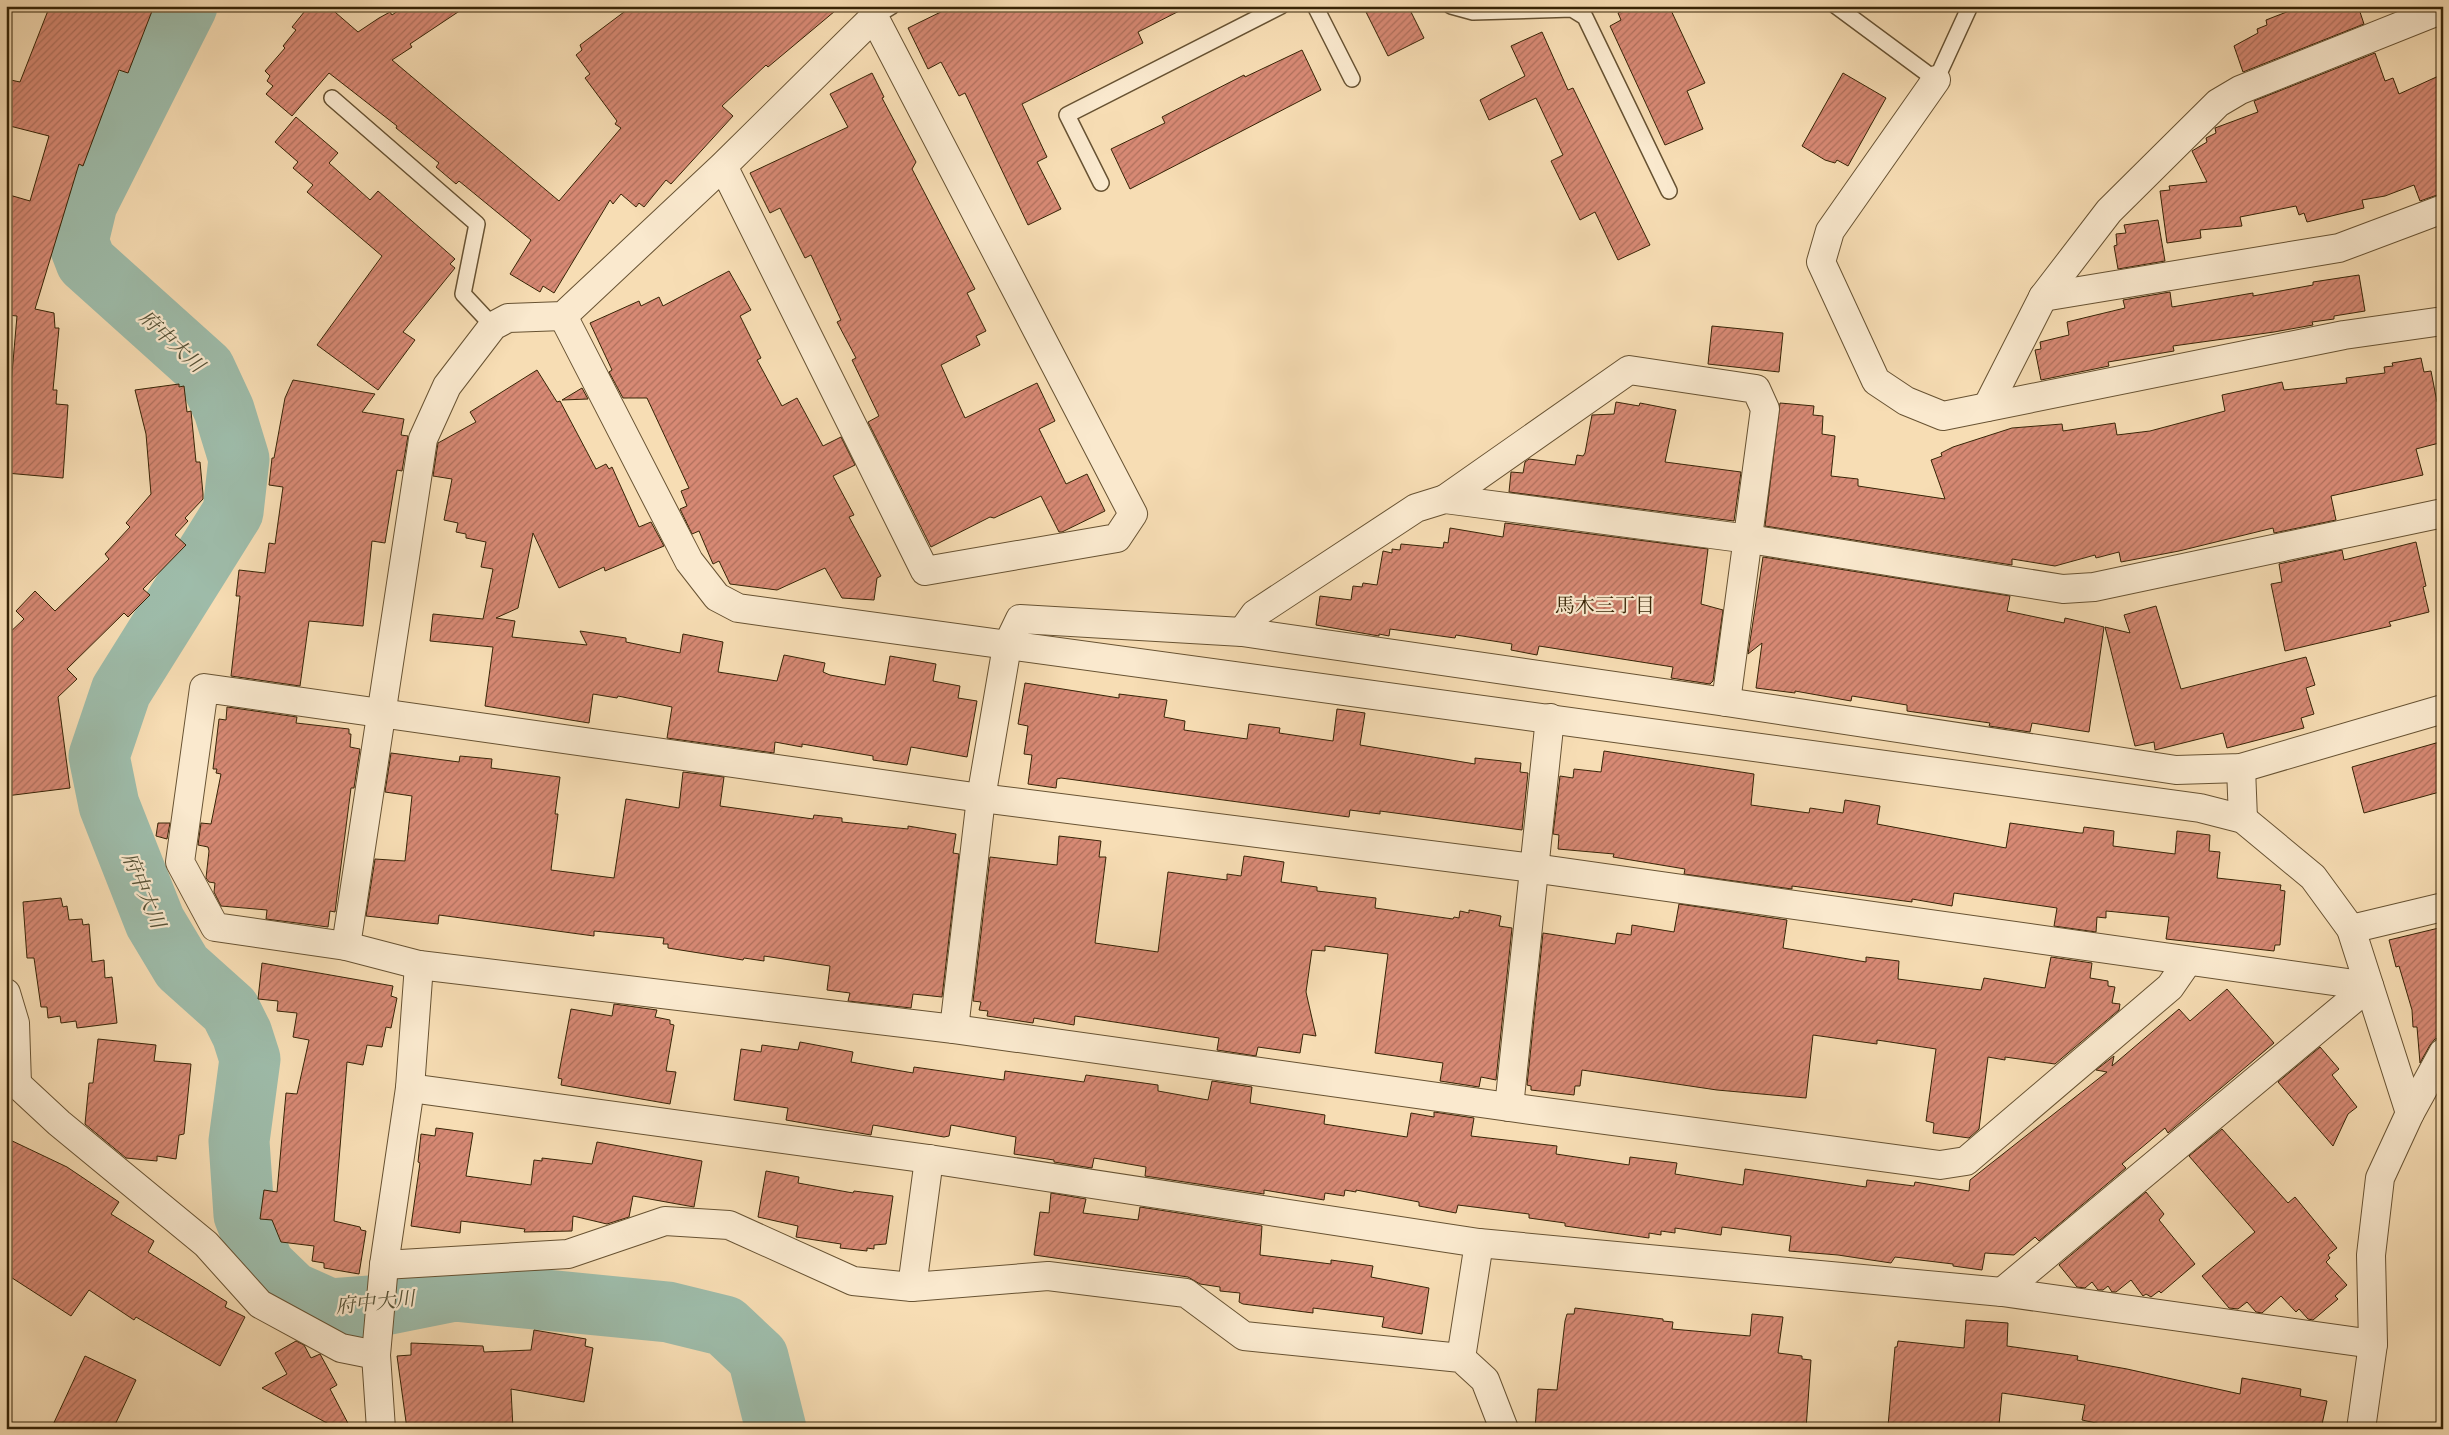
<svg xmlns="http://www.w3.org/2000/svg" width="2449" height="1435" font-family="'IM FELL DW Pica','Noto Serif JP',serif">
	<style>
		.lines { fill: none; stroke-linecap: round; stroke-linejoin: round }
		.river { stroke: #9ebcaa; stroke-width: 61 }
		.building { fill: url(#building-hatch); stroke: #372406 }
		.service-casing { stroke: #675232; stroke-width: 18 }
		.minor-casing { stroke: #675232; stroke-width: 30 }
		.service { stroke: #fae9ce; stroke-width: 15 }
		.minor { stroke: #fae9ce; stroke-width: 28 }
		.labels { text-anchor: middle; stroke-width: 4.5; stroke-linejoin: round; paint-order: stroke }
		.water-label { font-size: 20px; font-style: italic; fill: #565237; stroke: #fae9ce }
		.neighbourhood-label { font-size: 20px; fill: #372406; stroke: #fae9ce }
	</style>
	<defs>
		<pattern id="building-hatch" width="6" height="6" patternUnits="userSpaceOnUse" patternTransform="scale(1.25)"><rect width="6" height="6" fill="#d78974"/><path d="M-1 1l2-2M0 6l6-6M5 7l2-2" fill="none" stroke="#af705d"/></pattern>
	</defs>
	<rect width="100%" height="100%" fill="#f7ddb4"/>
	<filter id="stains"><feTurbulence type="fractalNoise" baseFrequency=".004" numOctaves="4"/><feColorMatrix values="0 0 0 0 .2 0 0 0 0 .09 0 0 0 0 .02 0 0 0 .5 -.17"/></filter>
	<radialGradient id="worn" r=".72"><stop offset=".6" stop-color="#630" stop-opacity="0"/><stop offset="1" stop-color="#630" stop-opacity=".3"/></radialGradient>
	<g class="lines">
		<path class="river" d="M187 6 87 204 78 241 86 262 205 369 224 410 239 459 233 512 121 691 99 756 109 805 155 922 182 967 230 1010 242 1034 250 1059 239 1141 244 1215 264 1265 292 1292 330 1309 384 1305 454 1291 668 1312 725 1326 758 1357 776 1429"/>
	</g>
	<g class="building">
		<path d="M61 6H154L128 73 119 70 83 166 79 164 35 309 54 313 55 328H59L53 390H57L56 404 68 405 63 478 6 473V395L10 396 17 316 6 315V194L30 201 49 136 6 125V79L20 82 49 8 60 10Z"/>
		<path d="M309 6H328L358 32 379 18 390 12 392 15 405 6H467L410 44 412 47 392 60 559 201 621 128 615 124 617 121 585 78 590 74 576 55 582 50 580 45 632 6H841L768 67 766 65 722 106 733 116 671 184 666 180 644 207 639 203 636 207 621 194 613 204 610 200 554 293 543 286 540 292 510 274 531 240 459 181 456 184 436 167 439 163 396 128 397 126 329 73 292 116 266 94 273 86 267 81 270 76 265 71 285 48 283 46 296 30 292 27Z"/>
		<path d="M953 6H1189L1138 32 1143 43 1022 104 1047 157 1037 162 1061 209 1028 225 965 93 959 96 941 62 928 69 908 28Z"/>
		<path d="M1363 6H1408L1424 38 1388 56Z"/>
		<path d="M1634 6H1669L1705 83 1687 91 1703 129 1665 145 1610 26 1621 20 1618 13Z"/>
		<path d="M2302 6H2358L2364 24 2243 72 2234 46 2258 33 2257 29 2267 25 2266 20Z"/>
		<path d="M1542 32 1568 90 1573 88 1650 245 1618 260 1595 212 1580 220 1551 161 1563 155 1536 98 1489 120 1480 100 1525 76 1511 46Z"/>
		<path d="M1302 50 1321 90 1130 189 1111 149 1165 123 1162 117 1244 75 1245 77Z"/>
		<path d="M2375 53 2385 81 2393 78 2399 94 2443 74V193L2420 201 2414 185 2385 196 2362 200 2364 208 2307 222 2304 213 2299 215 2296 206 2240 217 2242 226 2200 230 2201 238 2167 243 2160 191 2170 190 2169 186 2207 182 2192 151 2207 142 2206 138 2216 133 2215 128 2258 112 2254 101Z"/>
		<path d="M872 73 884 97 882 98 916 162 912 169 975 289 967 293 986 331 976 336 980 345 941 365 965 418 1037 383 1055 421 1039 429 1066 484 1087 474 1105 511 1062 532H1059L1041 496 994 518 990 517 931 547 868 422 879 416 852 360 856 358 837 322 841 320 811 255 805 258 780 208 770 213 750 173 848 127 830 94Z"/>
		<path d="M1843 73 1886 98 1848 166 1837 160 1835 163 1825 160 1802 146Z"/>
		<path d="M296 117 338 153 329 163 370 200 378 191 455 259 450 264 455 268 403 332 415 340 378 390 317 345 382 256 307 192 313 185 293 168 298 162 275 142Z"/>
		<path d="M2158 220 2165 261 2118 269 2114 246 2117 245 2116 234 2126 233 2124 225Z"/>
		<path d="M729 271 751 310 740 316 761 358 757 360 782 406 797 398 823 446 841 437 855 465 833 476 854 515 849 517 881 576 877 578 874 600 842 598 825 568 777 590 730 584 719 561 713 564 699 531 692 534 680 509 687 506 681 491 689 488 647 398H623L609 372 612 370 590 323 639 301 641 306 659 297 663 306Z"/>
		<path d="M2359 275 2365 311 2334 316V319L2312 322 2313 325 2274 332 2173 346 2174 351 2108 362 2109 366 2041 380 2035 350 2041 349 2040 342 2069 335 2067 322 2125 308 2123 300 2170 292 2172 307 2253 293V296L2313 285V282Z"/>
		<path d="M1712 326 1783 333 1779 372 1708 364Z"/>
		<path d="M2421 358 2424 372 2431 371 2437 402H2443V442L2416 449 2423 475 2331 496 2336 520 2274 533 2273 528 2179 551 2121 562 2119 552 2096 558 2095 555 2055 566 2012 559V565L1765 526 1780 403 1814 406 1813 415 1823 416 1822 434 1835 436 1831 476 1858 479V486L1945 499 1931 460 1942 456 1941 453 1953 447 2012 428 2062 424 2063 431 2115 423 2117 435 2150 431 2225 411 2222 395 2282 382 2284 390 2347 383 2346 378 2385 373 2384 367 2393 366 2392 363Z"/>
		<path d="M537 370 557 402 560 401 596 469 606 464 609 469 612 467 639 527 651 522 664 546 605 571 604 567 559 588 533 533 518 608 496 618 515 621 512 637 587 645 580 631 626 638V642L680 653 683 634 723 642 718 672 777 681 784 655 825 663 823 672 830 675 885 685 890 656 936 664 933 681 960 686 958 698 977 701 967 757 911 747 907 765 873 760V756L802 744V747L775 742 774 753 667 738 672 707 618 696 617 698 593 694 589 723 485 706 493 647 430 641 433 614 483 619 493 569 481 567 486 542 466 538V534L456 532 458 523 444 520 452 479 433 476 438 443 476 422 470 412Z"/>
		<path d="M293 380 375 394 362 412 404 419 401 435 408 436 402 471 397 470 385 543 372 541 363 626 309 621 300 686 231 676 240 596H236L239 570 265 573 269 543 275 544 283 487 269 485 272 458H274L285 398Z"/>
		<path d="M179 384V387L184 386 187 412 191 411 196 462H200L203 494V499L185 518 188 521 175 535 186 545 143 589 150 595 128 617 124 613 67 669 77 679 58 697 70 788 6 796V636L24 619 16 611 35 591 55 611 109 559 105 554 130 527 126 523 151 494 146 434 135 390Z"/>
		<path d="M582 388 588 399 562 400Z"/>
		<path d="M1616 402 1639 406 1640 403 1676 410 1665 462 1741 472 1734 521 1509 492 1511 472 1523 473 1525 462 1529 459 1575 465 1577 455 1583 456 1585 453 1592 415 1614 414Z"/>
		<path d="M1505 523 1708 549 1701 604 1723 610 1713 681 1710 684 1671 678 1673 667 1539 646 1537 655 1511 650 1512 644 1456 635 1455 638 1390 629 1389 636 1379 634V636L1316 625 1320 596 1351 600 1353 586 1362 587 1363 583 1377 585 1383 551 1392 553V549L1400 550 1401 544 1443 548 1444 542 1448 543 1450 528 1503 537Z"/>
		<path d="M2416 542 2426 586 2423 587 2429 612 2389 622 2391 626 2285 651 2271 584 2282 582 2279 564 2342 550 2344 560Z"/>
		<path d="M1763 557 2010 596 2007 611 2064 623 2065 618 2104 627 2089 732 2032 723 2030 732 1989 726 1990 723 1907 711V705L1852 696 1851 701 1795 691V693L1756 688 1762 643 1748 654Z"/>
		<path d="M2156 606 2181 689 2306 657 2315 685 2306 688 2314 714 2301 718 2304 728 2227 748 2223 733 2155 750 2154 742 2135 746 2105 627 2130 633 2124 615Z"/>
		<path d="M1025 683 1119 698V694L1167 700 1164 717 1185 721 1184 730 1247 739 1249 724 1280 728 1279 733 1333 741 1337 709 1365 713 1360 745 1475 764V758L1521 763 1520 772 1528 773 1522 830 1380 811V814L1350 810 1349 817 1061 778 1057 779 1056 788 1028 784 1032 755 1024 754 1028 726 1018 724Z"/>
		<path d="M227 707 297 717 296 723 349 729V734H351L350 747 360 749 354 788H351L335 912 330 911 328 927 266 919 267 910 221 906 214 892 215 883 209 882 206 878 209 851 208 847 198 845 201 823 211 824 221 774 216 773 217 769H213L219 719 226 720Z"/>
		<path d="M2443 741V791L2364 813 2352 767Z"/>
		<path d="M1604 751 1754 774 1751 805 1809 813 1810 808 1843 813 1845 800 1880 806 1877 824 2006 848 2010 823 2080 833H2083L2084 827 2114 831 2113 846 2175 854 2177 831 2210 835 2209 851 2220 852 2217 878 2281 885 2280 890 2285 891 2280 945H2275L2274 951 2166 939 2169 917 2106 911V918L2097 917 2096 932 2054 926 2057 908 1954 893 1952 906 1912 899V902L1792 886V889L1684 874 1685 869 1613 857 1614 854 1558 849 1559 835 1553 834 1560 776 1573 778 1574 769 1601 772Z"/>
		<path d="M391 753 459 762 460 756 492 759 491 768 560 777 555 814H558L551 870 614 878 626 799 679 808 683 772 724 777 720 806 813 819 814 815 842 818V822L908 829V826L956 834 953 853 959 854 942 997 913 994 911 1008 848 1001 850 993 827 990 830 966 764 956V961L744 958 743 960 668 948V944H663L664 938 594 931V936L439 915 438 924 366 916 375 859 405 861 412 796 385 792Z"/>
		<path d="M158 823H170L167 839 156 836Z"/>
		<path d="M1059 836 1101 841 1099 857H1106L1095 943 1158 952 1168 872 1227 880V874L1241 876 1244 856 1284 862 1281 882 1317 887V891L1376 898 1375 908 1453 919 1454 917 1459 918 1460 911 1469 913V910L1501 916 1499 926 1512 928 1496 1080 1481 1077 1479 1087 1440 1081 1443 1063 1375 1053 1388 954 1325 946V951L1312 950 1306 992 1316 1036 1303 1034 1300 1053 1258 1047 1256 1056 1217 1050 1219 1038 1075 1016 1074 1025 1034 1018 1033 1023 987 1016 988 1011 979 1010 981 1002 973 1001 990 857 1057 865Z"/>
		<path d="M61 898 63 907 67 906 69 920 82 919 83 925 89 924 92 962 104 960 105 978 112 977 117 1023 77 1028 76 1021 61 1023 60 1016 48 1018 47 1007H41L34 958H27L23 902Z"/>
		<path d="M1679 904 1787 920 1783 948 1866 962V957L1899 961 1898 979 1981 990 1984 978 2045 988 2051 957 2092 963 2090 978 2108 981V986L2115 987 2112 1003 2120 1004 2119 1010 2055 1064 2005 1057V1060L1988 1057 1979 1129 1969 1138 1933 1133 1934 1123 1926 1121 1936 1049 1877 1040V1044L1813 1035 1806 1098 1717 1090 1582 1070 1580 1086H1575L1574 1095 1531 1090V1086L1527 1085 1543 933 1615 944 1617 933 1631 935 1632 925 1674 932Z"/>
		<path d="M2443 927V1037L2435 1039 2430 1045 2420 1063 2417 1027H2413L2412 1010 2399 966 2396 967 2389 940Z"/>
		<path d="M262 963 393 986 391 996 397 998 391 1028 386 1027 382 1047 367 1045 363 1065 347 1062 334 1221 360 1227 361 1230 366 1231 359 1274 324 1268V1263L312 1261 314 1246 281 1242 272 1220 260 1219 264 1190 277 1192 286 1093 297 1094 309 1040 293 1037 297 1013 277 1011 278 1001 258 999Z"/>
		<path d="M2227 989 2274 1043 2168 1133 2165 1128 2122 1164 2126 1168 2039 1241 2035 1237 2014 1255 1985 1253 1982 1270 1953 1266V1264L1895 1257 1891 1263 1838 1255 1789 1251 1791 1236 1722 1227 1721 1235 1675 1228V1233L1661 1231V1235L1649 1233V1238L1565 1226V1223L1529 1218V1214L1458 1205 1456 1213 1419 1206V1202L1356 1190V1192L1345 1190 1344 1196 1325 1193 1324 1200 1264 1190V1194L1145 1176 1146 1167 1094 1158 1092 1168 1054 1162V1160L1014 1154 1016 1137 951 1125 949 1136 944 1137 873 1125 871 1135 786 1120 788 1108 734 1100 741 1049 761 1052 762 1045 798 1050 800 1042 853 1052 851 1062 913 1073 914 1067 1004 1080 1005 1071 1084 1082 1086 1075 1158 1085V1091L1208 1100 1212 1081 1252 1087 1250 1103 1325 1115 1324 1124 1407 1137 1411 1113 1434 1117V1112L1474 1118 1471 1136 1557 1146 1556 1154 1629 1165 1630 1157 1677 1163 1675 1174 1743 1185 1745 1169 1866 1187 1867 1180 1914 1186 1915 1182 1969 1191 1970 1180 2107 1072 2096 1070 2114 1056 2112 1066 2179 1009 2190 1021Z"/>
		<path d="M614 1004 657 1010 655 1017 670 1020V1024L674 1025 666 1071 676 1072 670 1104 561 1085 562 1079 558 1078 571 1009 612 1016Z"/>
		<path d="M98 1039 156 1045 154 1061 191 1064 184 1134 179 1135 176 1159 157 1156V1161L126 1158 85 1124 89 1083H93Z"/>
		<path d="M2320 1047 2339 1069 2332 1075 2357 1107 2348 1114 2333 1146 2278 1082Z"/>
		<path d="M436 1128 473 1133 466 1176 531 1185 534 1160 542 1161V1158L592 1164 597 1142 702 1161 694 1207 633 1196 629 1217 607 1224 573 1216 572 1231 524 1232 525 1229 461 1221 460 1233 411 1226 420 1163 418 1162 421 1134 435 1136Z"/>
		<path d="M2222 1129 2288 1203 2295 1197 2337 1248 2328 1255 2330 1258 2326 1262 2347 1285 2335 1296 2338 1299 2313 1320 2308 1319 2299 1309 2296 1312 2281 1296 2262 1313 2256 1312 2247 1302 2238 1309 2229 1308 2202 1276 2255 1232 2189 1156Z"/>
		<path d="M6 1138 67 1167 119 1202 111 1214 154 1241 148 1252 227 1302 225 1307 245 1317 220 1366 136 1317 134 1320 89 1290 71 1316 6 1274Z"/>
		<path d="M766 1171 799 1177 798 1183 853 1193 854 1191 893 1196 886 1244 874 1245V1249L867 1248V1251L840 1248 841 1244 796 1237 798 1226 758 1217Z"/>
		<path d="M2146 1192 2164 1214 2159 1220 2195 1264 2161 1293 2159 1291 2151 1297 2146 1294 2143 1296 2131 1280 2116 1292H2112L2108 1286 2103 1290H2098L2092 1282 2085 1288 2077 1287 2059 1265Z"/>
		<path d="M1051 1193 1086 1199 1083 1213 1138 1220 1140 1207 1262 1226 1260 1255 1331 1264V1260L1373 1266 1371 1277 1429 1288 1422 1334 1382 1327 1384 1317 1313 1308V1313L1243 1304 1239 1302 1240 1293 1220 1291V1287L1200 1284 1188 1277 1034 1255 1040 1212 1049 1213Z"/>
		<path d="M1575 1308 1663 1319V1321L1673 1322 1672 1329 1750 1336 1752 1314 1783 1317 1778 1353 1802 1356V1359L1811 1360 1806 1429H1535L1538 1389 1557 1390 1565 1321 1567 1314H1574Z"/>
		<path d="M1966 1320 2008 1323 2007 1346 2078 1356 2077 1360 2127 1369 2240 1394 2242 1378 2301 1389 2300 1396 2327 1401 2321 1429H2124L2082 1420 2085 1405 2002 1393 1999 1425H1994V1429H1921L1888 1426 1895 1347H1897L1898 1341 1964 1348Z"/>
		<path d="M534 1330 586 1339 585 1346 593 1348 584 1402 511 1389 513 1429H407L397 1356 411 1355V1343L483 1346 484 1352 531 1350Z"/>
		<path d="M296 1341 304 1345 311 1358 320 1354 337 1385 330 1389 351 1429H338L262 1388 287 1374 275 1353Z"/>
		<path d="M85 1356 136 1380 113 1429H51Z"/>
	</g>
	<g class="lines">
		<g class="service-casing">
			<g id="service">
				<path d="M1315 6 1352 79"/>
				<path d="M1451 6 1473 12 1572 9 1585 17 1669 191"/>
				<path d="M1836 6 1936 80 1970 6"/>
				<path d="M874 17 892 6"/>
				<path d="M332 98 477 224 463 294 493 326"/>
				<path d="M1101 183 1067 115 1281 6"/>
			</g>
		</g>
		<g class="minor-casing">
			<g id="minor">
				<path d="M1936 80 1830 231 1821 262 1876 381 1906 401 1943 416 2344 335 2443 321"/>
				<path d="M723 166 925 571 1117 538 1133 514 874 17 723 166 563 316 508 318 493 326 447 386 423 439 346 946 419 965 954 1029 1509 1107 1940 1165 1966 1161 2170 987 2188 961"/>
				<path d="M2043 297 2339 248 2443 209"/>
				<path d="M563 316 689 561 717 597 738 608 2200 808 2243 819 2313 877 2351 929 2410 1113"/>
				<path d="M1987 407 2043 297 2109 211 2218 103 2240 90 2443 9"/>
				<path d="M1445 499 1629 370 1756 389 1765 409 1726 702"/>
				<path d="M1242 632 1255 614 1416 508 1445 499 1749 539 2063 589 2094 587 2443 513"/>
				<path d="M2241 768 2243 819"/>
				<path d="M2351 929 2443 907"/>
				<path d="M346 946 215 927 180 862 204 688 981 798 1533 868 2369 986"/>
				<path d="M6 993 15 1023 17 1084"/>
				<path d="M954 1029 981 798 1007 646 1020 619 1242 632 1726 702 2176 770 2241 768 2443 709"/>
				<path d="M6 1083 17 1084 59 1123 206 1244 260 1304 341 1348 376 1355"/>
				<path d="M410 1088 929 1159 1479 1243 2002 1292 2373 1344"/>
				<path d="M1509 1107 1550 718"/>
				<path d="M384 1265 568 1254 665 1221 729 1225 853 1281 912 1287 1048 1276 1186 1293 1244 1336 1461 1358 1485 1380 1504 1429"/>
				<path d="M912 1287 929 1159"/>
				<path d="M2002 1292 2369 986"/>
				<path d="M1461 1358 1479 1243"/>
				<path d="M381 1429 376 1355 384 1265 410 1088 419 965"/>
				<path d="M2361 1429 2373 1344 2371 1255 2380 1178 2410 1113 2443 1053"/>
			</g>
		</g>
		<use href="#service" class="service"/>
		<use href="#minor" class="minor"/>
	</g>
	<g class="labels">
		<g class="water-label">
			<text transform="translate(172 341) rotate(43)" y="7">府中大川</text>
			<text transform="translate(144 890) rotate(67)" y="7">府中大川</text>
			<text transform="translate(375 1302) rotate(-6)" y="7">府中大川</text>
		</g>
		<g class="neighbourhood-label">
			<text x="1605" y="612">馬木三丁目</text>
		</g>
	</g>
	<rect width="2449" height="1435" fill="none" stroke="#f7ddb4" stroke-width="25"/>
	<rect x="8" y="8" width="2434" height="1420" fill="none" stroke="#372406" stroke-width="2.5"/>
	<rect x="12" y="12" width="2424" height="1410" fill="none" stroke="#372406"/>
	<rect width="100%" height="100%" filter="url(#stains)"/>
	<rect width="100%" height="100%" fill="url(#worn)"/>
</svg>
